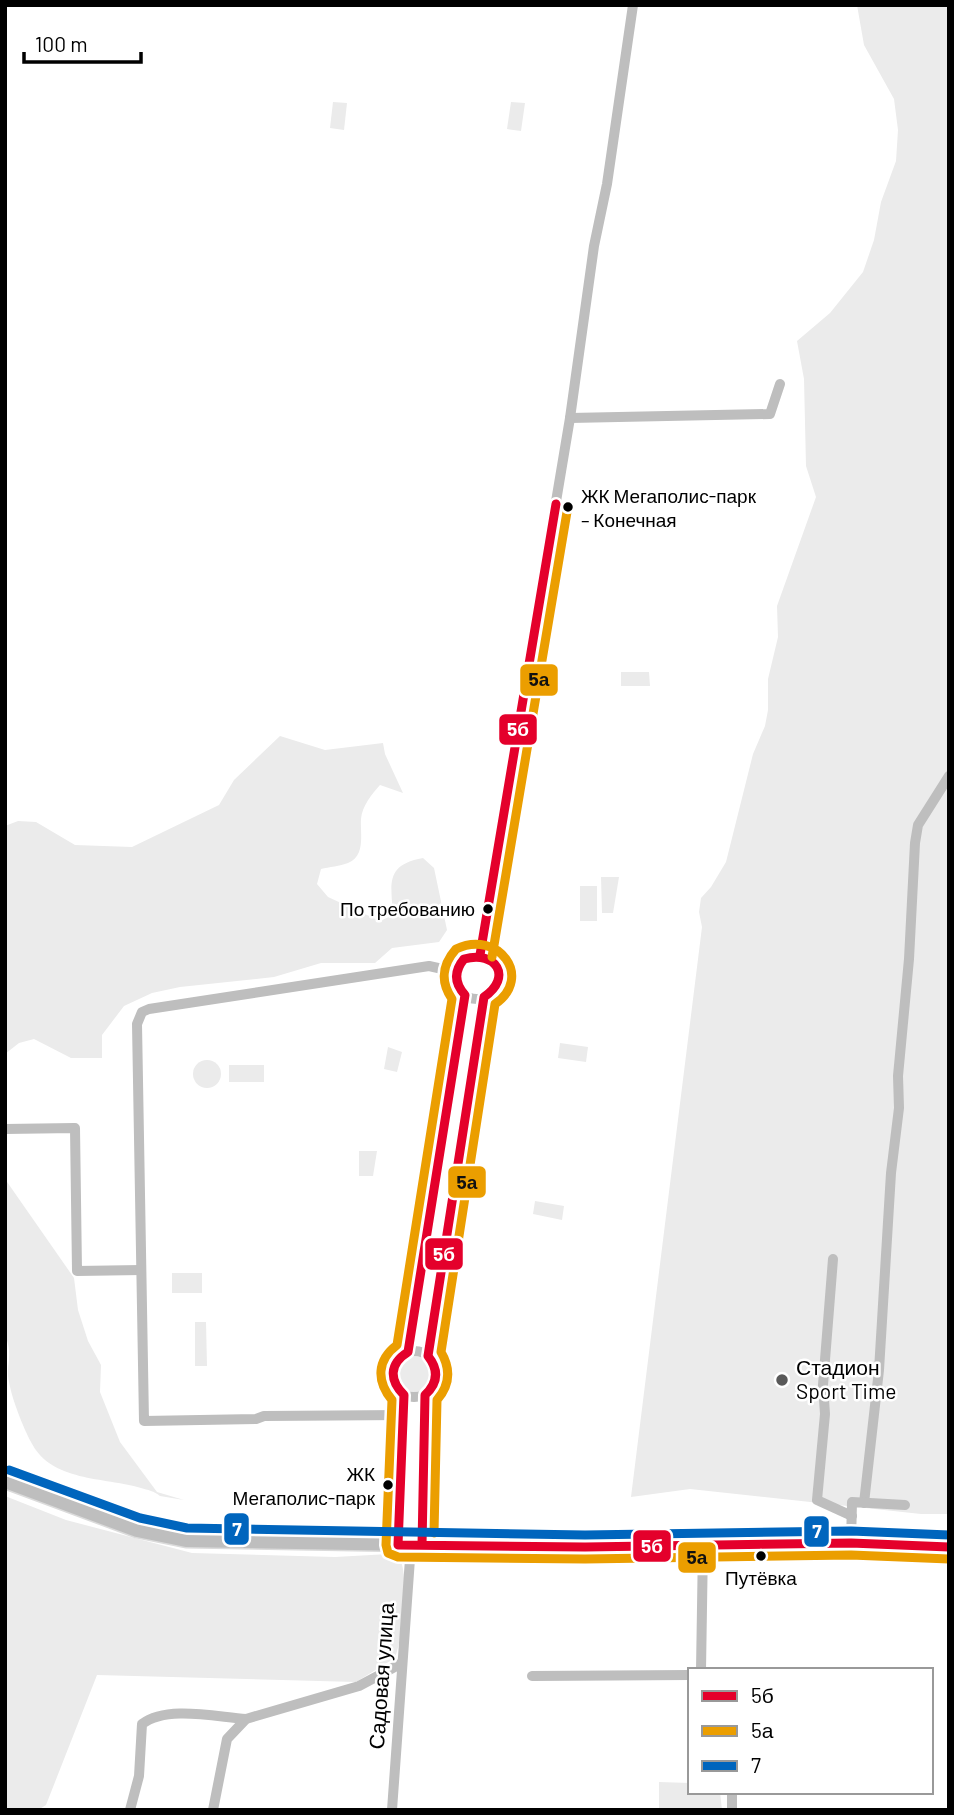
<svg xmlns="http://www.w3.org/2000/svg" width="954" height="1815" font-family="Barlow,sans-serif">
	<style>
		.green { fill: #ebebeb }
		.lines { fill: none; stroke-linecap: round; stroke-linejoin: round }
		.major-casing { stroke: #dbdbdb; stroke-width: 17 }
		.minor { stroke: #bebebe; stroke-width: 10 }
		.major { stroke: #bebebe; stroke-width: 14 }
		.bus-1-casing { stroke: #fff; stroke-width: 14 }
		.bus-2-casing { stroke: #fff; stroke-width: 14 }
		.bus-3-casing { stroke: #fff; stroke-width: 14 }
		.bus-1 { stroke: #e4002b; stroke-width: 9 }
		.bus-2 { stroke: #eb9e00; stroke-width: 9 }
		.bus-3 { stroke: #0065bd; stroke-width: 9 }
		.bus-dot { fill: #000; stroke: #fff; stroke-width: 2.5 }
		.poi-dot { fill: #595959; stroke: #fff; stroke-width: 2.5 }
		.labels { text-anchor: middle; stroke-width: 5; stroke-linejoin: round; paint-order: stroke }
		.bus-label { font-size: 19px; fill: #000; stroke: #fff; text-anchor: end }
		.poi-label { font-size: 21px; fill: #000; stroke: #fff; text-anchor: start }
		.street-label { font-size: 21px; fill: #000; stroke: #fff }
		.line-badge { stroke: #fff; stroke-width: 2.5 }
		.badge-label { font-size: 19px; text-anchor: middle; font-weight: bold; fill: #fff }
		.pale-badge-label { font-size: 19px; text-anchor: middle; font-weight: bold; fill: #111 }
	</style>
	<rect width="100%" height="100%" fill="#fff"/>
	<g class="green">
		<path d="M857 5H949V1514H921L690 1489 631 1497 702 927 699 912 701 898 711 887 726 862 753 754 765 726 768 710V679L778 637 777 606 816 497 806 466 804 379 797 341 830 313 863 272 874 240 881 202 896 161 898 130 894 99 864 45Z"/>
		<path d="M333 102 347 103 344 130 330 128Z"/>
		<path d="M511 102 525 103 521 131 507 129Z"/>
		<path d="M621 672H649L650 686H621Z"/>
		<path d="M280 736 325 750 383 743 385 754 403 793 380 785C372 794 362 806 361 819 360 833 366 856 348 863 340 866 329 867 321 869L317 884 328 897 380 921 393 915C391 883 385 865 423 858L434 868 447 930 439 942 392 948 375 963H321L274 977 180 987 152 993 124 1006 102 1035V1058H71L34 1039 19 1043 5 1054V826L18 821 36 822 75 845 132 847 219 805 234 780Z"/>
		<path d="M601 877H619L613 913H602Z"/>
		<rect x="580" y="886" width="17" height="35"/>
		<path d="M560 1043 588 1047 586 1062 558 1058Z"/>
		<path d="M388 1047 402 1052 397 1072 384 1069Z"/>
		<circle cx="207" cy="1074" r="14"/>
		<rect x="229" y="1065" width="35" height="17"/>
		<path d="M359 1151H377L373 1176H359Z"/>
		<path d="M5 1179 74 1278 78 1310 88 1341 101 1365 100 1392 120 1442 157 1492 184 1500 160 1496C154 1491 148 1490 141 1488 104 1477 51 1482 31 1442 23 1427 12 1399 9 1382 5 1365 14 1356 5 1335Z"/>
		<path d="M535 1201 564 1206 562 1220 533 1214Z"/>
		<rect x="172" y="1273" width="30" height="20"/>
		<path d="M195 1322H206L207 1366H195Z"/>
		<circle cx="414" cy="1374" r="18"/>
		<path d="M5 1496 66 1520 192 1553 335 1557 389 1554 399 1556C410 1578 403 1635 395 1658L356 1682 97 1675 46 1805 38 1810H5Z"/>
		<path d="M659 1782 690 1783V1792H720L722 1810H659Z"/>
	</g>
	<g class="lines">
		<g class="major-casing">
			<path id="major" d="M5 1481 137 1530 186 1540 585 1547 851 1543 949 1547"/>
		</g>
		<g class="minor">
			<path d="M570 418 770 414 780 384"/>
			<path d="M480 955 570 418 594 246 607 184 633 5"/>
			<circle cx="477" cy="977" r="22"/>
			<path d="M5 1129 75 1128 77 1271 141 1270"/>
			<path d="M833 1259 823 1385 825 1414 817 1500 852 1516"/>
			<circle cx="414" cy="1374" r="23"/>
			<path d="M408 1352 465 995"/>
			<path d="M428 1356 484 997"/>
			<path d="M403 1415 264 1416 256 1419 144 1421 137 1024 142 1012 149 1009 429 966 456 972"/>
			<path d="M864 1503 879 1370 891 1173 899 1108 898 1076 909 959 915 843 918 825 949 776"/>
			<path d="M851 1543 852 1502 905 1505"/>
			<path d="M398 1545 404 1395"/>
			<path d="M422 1545 425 1395"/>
			<path d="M701 1670 703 1545"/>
			<path d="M532 1676 690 1675"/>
			<path d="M130 1810 139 1776 142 1724C167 1705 216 1717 246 1719"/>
			<path d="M213 1810 227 1739 246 1719 359 1686 402 1663"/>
			<path d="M392 1810 411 1545"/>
			<path d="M732 1810V1792"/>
		</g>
		<use href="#major" class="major"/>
		<g class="bus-1-casing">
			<g id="bus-1">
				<path d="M480 955 556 504"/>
				<path d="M422 1545 425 1395C438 1383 439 1370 428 1356L484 997C513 977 496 950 464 959 454 971 454 983 465 995L408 1352C389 1364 389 1380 404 1395L398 1545 585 1547 851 1543 949 1547"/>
			</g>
		</g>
		<g class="bus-2-casing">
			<g id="bus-2">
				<path d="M492 957 568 506"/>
				<path d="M434 1533 437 1400C450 1385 451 1369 441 1352L495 1004C534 977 498 929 456 949 442 965 440 981 452 999L397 1345C377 1360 376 1381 392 1400L386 1545 388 1553 398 1557 585 1559 851 1555 949 1559"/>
			</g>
		</g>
		<g class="bus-3-casing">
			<path id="bus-3" d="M9 1470 140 1518 187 1528 585 1535 851 1531 949 1535"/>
		</g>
		<use href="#bus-1" class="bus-1"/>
		<use href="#bus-2" class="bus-2"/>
		<use href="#bus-3" class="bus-3"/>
	</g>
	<g class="bus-dot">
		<circle cx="568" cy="507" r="6"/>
		<circle cx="488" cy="909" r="6"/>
		<circle cx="388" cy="1485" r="6"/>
		<circle cx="761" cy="1556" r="6"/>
	</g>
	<circle class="poi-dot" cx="782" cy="1380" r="7"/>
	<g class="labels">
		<g class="bus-label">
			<text x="581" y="503" text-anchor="start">ЖК Мегаполис-парк<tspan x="581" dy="24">– Конечная</tspan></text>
			<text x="475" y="916">По требованию</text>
			<text x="375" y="1481">ЖК<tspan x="375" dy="24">Мегаполис-парк</tspan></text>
			<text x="761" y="1585" text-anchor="middle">Путёвка</text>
		</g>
		<g class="poi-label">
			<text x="796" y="1375">Стадион<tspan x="796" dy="24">Sport Time</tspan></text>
		</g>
		<g class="street-label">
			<text transform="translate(382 1676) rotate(-86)" y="7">Садовая улица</text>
		</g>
	</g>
	<g class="line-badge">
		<rect x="519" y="663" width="40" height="34" rx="7" fill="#eb9e00"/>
		<rect x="498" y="713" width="40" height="33" rx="7" fill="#e4002b"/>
		<rect x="447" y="1165" width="40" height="34" rx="7" fill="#eb9e00"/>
		<rect x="424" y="1237" width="40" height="34" rx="7" fill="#e4002b"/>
		<rect x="223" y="1512" width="27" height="34" rx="7" fill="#0065bd"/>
		<rect x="803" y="1515" width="27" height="33" rx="7" fill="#0065bd"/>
		<rect x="632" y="1529" width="40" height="34" rx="7" fill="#e4002b"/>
		<rect x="677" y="1541" width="40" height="33" rx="7" fill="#eb9e00"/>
	</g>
	<g class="badge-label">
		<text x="518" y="736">5б</text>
		<text x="444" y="1261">5б</text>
		<text x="237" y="1536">7</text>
		<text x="817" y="1538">7</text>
		<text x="652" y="1553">5б</text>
	</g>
	<g class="pale-badge-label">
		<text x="539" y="686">5а</text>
		<text x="467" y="1189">5а</text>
		<text x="697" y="1564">5а</text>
	</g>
	<rect width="954" height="1815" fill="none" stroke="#000000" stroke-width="14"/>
	<rect x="688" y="1668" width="245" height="126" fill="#ffffff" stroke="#999999" stroke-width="2"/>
	<rect x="702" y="1691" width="35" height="10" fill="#e4002b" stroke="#999999" stroke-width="2"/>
	<text x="751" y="1703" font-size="21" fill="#000000">5б</text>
	<rect x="702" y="1726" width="35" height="10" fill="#eb9e00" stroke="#999999" stroke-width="2"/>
	<text x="751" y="1738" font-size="21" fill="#000000">5а</text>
	<rect x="702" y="1761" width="35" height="10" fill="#0065bd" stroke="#999999" stroke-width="2"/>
	<text x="751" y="1773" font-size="21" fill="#000000">7</text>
	<path d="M24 52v10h117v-10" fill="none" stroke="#000000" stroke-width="3.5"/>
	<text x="35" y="52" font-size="21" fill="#000000" stroke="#ffffff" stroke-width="5" paint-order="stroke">100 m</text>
</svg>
